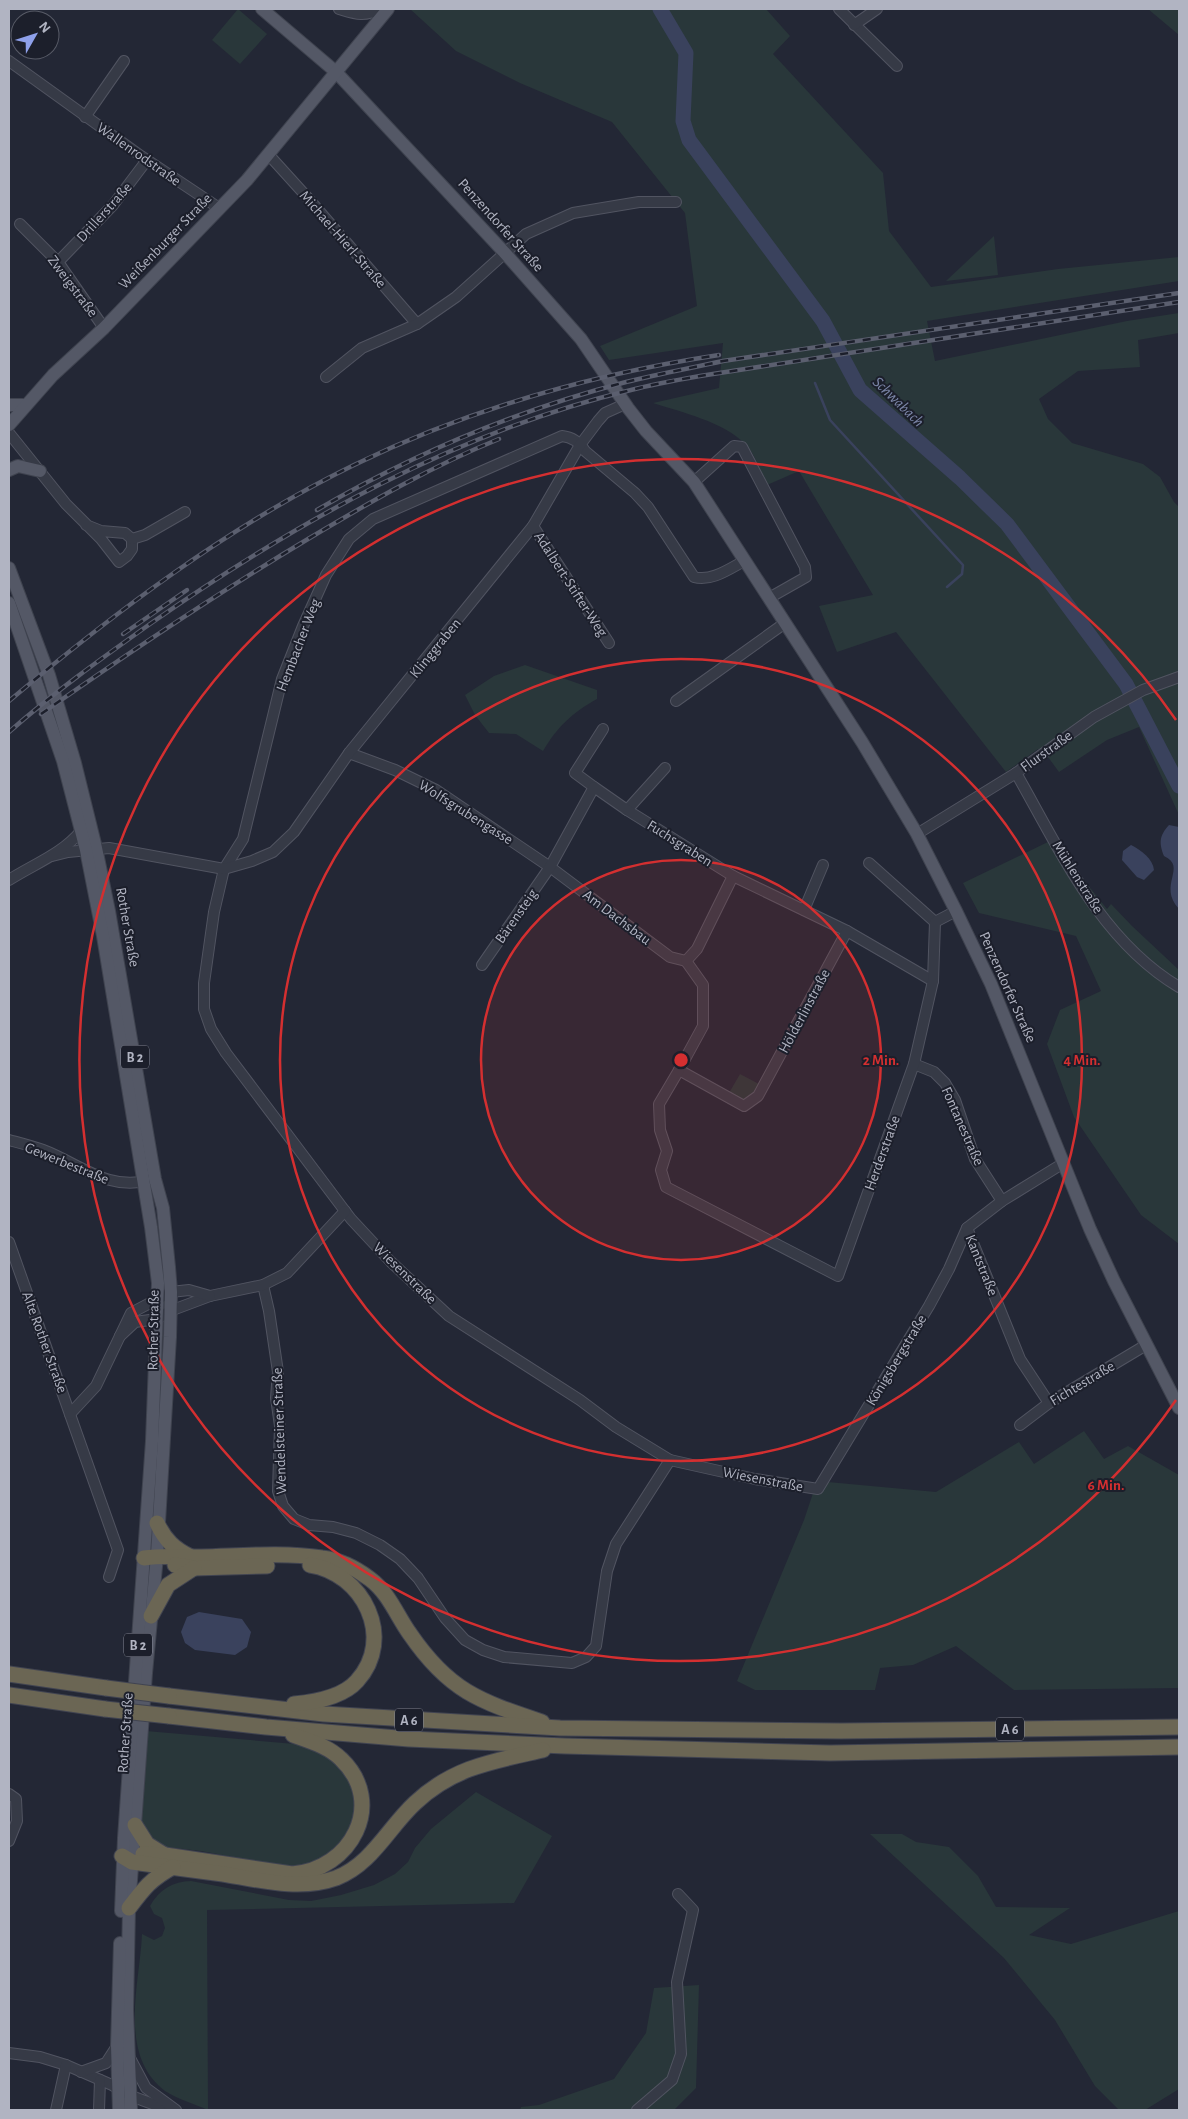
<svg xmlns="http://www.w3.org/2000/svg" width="1188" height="2119" font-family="'Alegreya Sans',sans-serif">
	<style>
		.green { fill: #29373a }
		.water { fill: #3a425d }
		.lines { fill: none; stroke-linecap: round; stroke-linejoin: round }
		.stream { stroke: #3a425d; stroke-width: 2.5 }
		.river { stroke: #3a425d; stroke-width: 15 }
		.minor-casing { stroke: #515461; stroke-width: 12 }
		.major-casing { stroke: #3f434f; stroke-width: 14 }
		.highway-casing { stroke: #414451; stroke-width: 17 }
		.minor { stroke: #363a46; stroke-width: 10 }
		.major { stroke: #545866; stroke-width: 12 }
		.highway { stroke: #6b6654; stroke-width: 15 }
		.rail-casing { stroke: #5b5f6f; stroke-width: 4.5 }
		.rail { stroke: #1c1f2b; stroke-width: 2.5; stroke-dasharray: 8; stroke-linecap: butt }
		.highway-bridge-casing { stroke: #414451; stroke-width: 17; stroke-linecap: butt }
		.highway-bridge { stroke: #6b6654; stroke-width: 15 }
		.ring { fill: none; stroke: #d42f30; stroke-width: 2.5 }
		.labels { text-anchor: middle; stroke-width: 4; stroke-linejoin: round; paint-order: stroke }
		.shield { fill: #1c1f2b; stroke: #848795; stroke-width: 1 }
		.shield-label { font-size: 14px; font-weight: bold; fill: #b1b4c2 }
		.street-label { font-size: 15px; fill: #b1b4c2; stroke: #1c1f2b }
		.water-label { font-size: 16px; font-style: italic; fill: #7c86a8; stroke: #1c1f2b }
		.centre { fill: #d42f30; stroke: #1c1f2b; stroke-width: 2.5 }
		.ring-label { font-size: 15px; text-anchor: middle; font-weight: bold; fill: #d42f30; stroke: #1c1f2b; stroke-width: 4; stroke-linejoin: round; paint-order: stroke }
	</style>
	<rect width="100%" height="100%" fill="#232735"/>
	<g class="green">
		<path d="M238 9 267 34 240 64 212 40Z"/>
		<path d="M410 9H766L790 36 773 54 883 173 889 231 931 287 1058 269 1179 257V281L927 321 935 361 1127 321 1179 313V333L1138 340 1140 367 1078 371 1039 399 1048 419 1072 443 1143 464 1160 477 1174 502 1179 507V815L1139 727 1107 740 1059 772 1048 757 1038 749 1006 772 896 632 837 652 819 606 873 595 799 471 767 485C762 474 754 452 745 444 724 422 681 412 653 403L719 388 723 343 609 360 600 346 697 306 685 213 612 122 520 83 456 51Z"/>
		<path d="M1148 9H1179V35Z"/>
		<path d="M994 236 998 275 946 281Z"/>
		<path d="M525 665 597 690V699C572 713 558 726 543 751L516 734 489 733 475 715 465 695 494 676Z"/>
		<path d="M1052 840 1107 909 1111 904 1132 926 1179 970V1244L1141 1215 1074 1117 1047 1044 1060 1010 1101 991 1076 936 979 913 963 883Z"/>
		<path d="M740 1074 759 1084 755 1093 743 1101 729 1093Z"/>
		<path d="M1084 1431 1104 1459 1128 1446 1179 1475V1688L1014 1690 956 1646 913 1665 880 1668 875 1690H755L737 1681 804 1520 817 1481 936 1492 1019 1442 1034 1464Z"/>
		<path d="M146 1731 295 1744 309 1746 334 1758 353 1784 357 1811 345 1842 325 1859 292 1868 201 1851 166 1847 150 1837 142 1824 141 1818Z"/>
		<path d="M476 1792 552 1836 514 1903 207 1910 208 2110C195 2104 177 2099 165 2091 117 2054 140 1984 142 1934L154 1940 162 1936 165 1928 162 1918 154 1914 150 1906C159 1890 173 1881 191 1881L289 1900 311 1901 341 1895 374 1885 395 1874 408 1862 415 1848 431 1829Z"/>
		<path d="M870 1834H902L916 1842 949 1847 978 1876 996 1907 1070 1908 1029 1935 1071 1944 1179 1911V2089L1145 2110H1119L1095 2086 1055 2020 1004 1958Z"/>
		<path d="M699 1985 696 2088 674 2110H520L521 2107 539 2105 614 2079 646 2033 654 1988Z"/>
	</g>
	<g class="water">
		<path d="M1169 825 1179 827V909C1157 885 1188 867 1164 856 1159 843 1159 836 1169 825Z"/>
		<path d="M1131 845C1141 850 1153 859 1154 870L1144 880 1137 877 1122 860 1123 851Z"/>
		<path d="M199 1612 242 1619 251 1632 247 1647 235 1655 195 1650 185 1643 181 1632 187 1617Z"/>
	</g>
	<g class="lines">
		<path class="stream" d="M815 383 830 420 963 565 962 574 947 587"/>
		<path class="river" d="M660 9 686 53 683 121 689 140 823 321 860 390 960 478 1007 524 1126 684 1179 786"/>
		<g class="minor-casing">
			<g id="minor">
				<path d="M339 9C353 13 365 18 378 9"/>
				<path d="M839 9 897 66"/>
				<path d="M854 25 877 9"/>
				<path d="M9 61 141 156 219 208"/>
				<path d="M85 117 124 61"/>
				<path d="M268 154 307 197 417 324"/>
				<path d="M20 224 58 262 104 328"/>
				<path d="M58 262 113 205 147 160"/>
				<path d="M326 377 362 348 417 324 456 297 526 234 573 213 639 202H676"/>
				<path d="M9 433 66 504 101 539 119 562 127 556 132 549V539L125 533 101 531 86 525"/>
				<path d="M694 482 734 446 742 447 805 567 806 577 769 598"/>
				<path d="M533 526 609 643"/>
				<path d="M132 539 145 535 185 512"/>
				<path d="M744 561C729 569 711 582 694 577L648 507 635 493 585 451C580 443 572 437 562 436L373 519 349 539 326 575 303 626 282 679 243 839 224 869 214 912 204 983V1009L211 1029 226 1053 351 1219 391 1262 449 1316 580 1400 616 1427 670 1460 755 1479 818 1489 929 1306 949 1269 967 1228"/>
				<path d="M676 701 785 623"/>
				<path d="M349 753 395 770 436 790 550 867 670 957 686 961"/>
				<path d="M1016 773C1060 850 1100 940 1179 987"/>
				<path d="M594 787 575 773 603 729"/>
				<path d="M627 810 665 768"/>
				<path d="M917 834 1016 773 1094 717 1143 690 1179 677"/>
				<path d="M52 856 68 852 109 848 224 869 252 861 273 852 294 832 349 753 533 526 580 445 598 421 605 413 625 404"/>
				<path d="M869 863 935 922"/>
				<path d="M733 876 847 931"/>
				<path d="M9 880C34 864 62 854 81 831"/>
				<path d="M804 910 823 865"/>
				<path d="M686 961 703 985V1026L679 1070 744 1106 758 1096 847 931 933 981"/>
				<path d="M482 965 550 867 594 787 627 810 733 876 697 949 686 961"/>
				<path d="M914 1064 934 1072 945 1083 955 1100 975 1159 1002 1201"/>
				<path d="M679 1070 659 1104 660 1130 667 1151 661 1170 666 1187 838 1276 914 1064 933 981 935 922 956 911"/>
				<path d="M9 1140C20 1143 32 1146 43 1150 78 1163 109 1192 149 1180"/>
				<path d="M9 1242 118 1550 109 1577"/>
				<path d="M263 1285 269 1311 278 1372 276 1398 280 1426 278 1491 283 1506 294 1519 309 1525 333 1527 356 1533 380 1545 400 1559 418 1578 445 1618 465 1640 483 1650 504 1657 572 1663 586 1657 596 1646 607 1571 616 1544 670 1460"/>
				<path d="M120 1336 135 1322 157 1319 170 1311 210 1296 263 1285 287 1273 345 1211"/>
				<path d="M1049 1403 1020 1359 967 1228 1002 1201 1062 1164"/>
				<path d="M70 1414 96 1386 131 1313 171 1292 189 1290 210 1296"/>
				<path d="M1020 1425 1049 1403 1146 1345"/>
				<path d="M9 1794 16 1799 17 1821 9 1841"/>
				<path d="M9 2053 40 2057 66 2065 112 2085 131 2096 169 2110"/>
				<path d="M130 2058 146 2088 176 2110"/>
				<path d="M81 2072 106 2063 117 2046"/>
				<path d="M56 2110 66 2065"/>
				<path d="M99 2110 100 2080"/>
				<path d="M637 2110 672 2080 681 2054 677 1982 693 1910 678 1894"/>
			</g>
		</g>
		<g class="major-casing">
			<g id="major">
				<path d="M262 9 336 72 504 252 581 339 628 408 646 431 694 482 862 742 917 834 956 911 991 984 1090 1229 1114 1281 1179 1408"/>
				<path d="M9 405H24"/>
				<path d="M9 425 53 375 104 328 247 180 388 9"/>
				<path d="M9 470 18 466 40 471"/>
				<path d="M9 568 49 675 75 763 96 848 109 911 155 1179 163 1208 169 1267 171 1292 170 1337 157 1556 146 1673 129 1908 127 2010 131 2110"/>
				<path d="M9 603 63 761 86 850 103 936 151 1227 158 1283 152 1441 124 1838 121 1911"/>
				<path d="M119 2110 117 2046 120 1943"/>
			</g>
		</g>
		<g class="highway-casing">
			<g id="highway">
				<path d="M157 1523C165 1540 174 1549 191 1557"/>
				<path d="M144 1558C163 1555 182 1557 201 1557 241 1556 283 1552 322 1558 339 1560 357 1569 370 1579 389 1593 397 1616 410 1634 449 1691 479 1701 542 1722"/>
				<path d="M175 1565 194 1568 267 1566"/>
				<path d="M151 1616 168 1585 194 1568"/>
				<path d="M9 1674 106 1688"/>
				<path d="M9 1695 105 1709"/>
				<path d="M169 1696 324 1714 560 1728 841 1731 1179 1727"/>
				<path d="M294 1704C315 1702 343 1697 357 1681 396 1638 363 1573 310 1565"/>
				<path d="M169 1716 266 1727 409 1739 565 1746 830 1753 1179 1747"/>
				<path d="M135 1825 147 1844 163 1854"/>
				<path d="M143 1854 165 1855 292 1874C351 1870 387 1803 341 1759 328 1746 309 1741 293 1735"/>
				<path d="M122 1856 132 1862C162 1866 193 1870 223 1874 259 1880 300 1891 336 1878 372 1864 388 1828 415 1803 453 1767 494 1761 543 1750"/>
				<path d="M129 1908C144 1888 151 1879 173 1867"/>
			</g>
		</g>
		<use href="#minor" class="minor"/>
		<use href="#major" class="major"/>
		<use href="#highway" class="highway"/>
		<g class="rail-casing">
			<g id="rail">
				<path d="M317 510C413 454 518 410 626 382 658 374 691 368 723 361L1179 293"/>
				<path d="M123 634 187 590"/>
				<path d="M9 701C115 612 229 526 354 465 469 409 593 374 719 355"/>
				<path d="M41 714C128 653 216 594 308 539 370 502 432 466 499 439"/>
				<path d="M9 732C53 693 102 658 150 624 296 522 456 432 631 390 654 384 677 380 700 376L1179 302"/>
			</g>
		</g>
		<use href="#rail" class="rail"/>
		<g class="highway-bridge-casing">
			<g id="highway-bridge">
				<path d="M106 1688 169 1696"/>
				<path d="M105 1709 169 1716"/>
			</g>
		</g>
		<use href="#highway-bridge" class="highway-bridge"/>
	</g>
	<circle cx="681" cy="1060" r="200" fill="#d42f30" fill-opacity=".12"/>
	<g class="ring">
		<circle cx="681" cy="1060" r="200"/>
		<circle cx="681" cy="1060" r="401"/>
		<path d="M1176 1400A601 601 0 1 1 1176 720"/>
	</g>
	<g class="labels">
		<g class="shield">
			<rect x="121" y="1045.5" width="28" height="23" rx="4"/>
			<rect x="124" y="1633.5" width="28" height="23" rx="4"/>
			<rect x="395" y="1708.5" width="28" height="23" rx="4"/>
			<rect x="996" y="1717.5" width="28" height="23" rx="4"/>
		</g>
		<g class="shield-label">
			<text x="135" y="1062">B 2</text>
			<text x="138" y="1650">B 2</text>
			<text x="409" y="1725">A 6</text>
			<text x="1010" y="1734">A 6</text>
		</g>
		<g class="street-label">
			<text transform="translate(139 154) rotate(35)" y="5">Wallenrodstraße</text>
			<text transform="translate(104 212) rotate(-48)" y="5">Drillerstraße</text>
			<text transform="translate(501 225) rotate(48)" y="5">Penzendorfer Straße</text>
			<text transform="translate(343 239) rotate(49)" y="5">Michael-Hierl-Straße</text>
			<text transform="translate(165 241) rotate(-46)" y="5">Weißenburger Straße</text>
			<text transform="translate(73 286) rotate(53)" y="5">Zweigstraße</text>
			<text transform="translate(571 584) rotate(57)" y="5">Adalbert-Stifter-Weg</text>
			<text transform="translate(298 645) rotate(-69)" y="5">Hembacher Weg</text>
			<text transform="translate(435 648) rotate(-51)" y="5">Klinggraben</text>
			<text transform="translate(1046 751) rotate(-36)" y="5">Flurstraße</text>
			<text transform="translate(466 812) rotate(32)" y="5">Wolfsgrubengasse</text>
			<text transform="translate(680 843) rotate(32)" y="5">Fuchsgraben</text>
			<text transform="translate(1078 877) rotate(58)" y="5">Mühlenstraße</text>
			<text transform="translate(516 916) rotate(-55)" y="5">Bärensteig</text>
			<text transform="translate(617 917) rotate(37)" y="5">Am Dachsbau</text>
			<text transform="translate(128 927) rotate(80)" y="5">Rother Straße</text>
			<text transform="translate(1008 987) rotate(66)" y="5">Penzendorfer Straße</text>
			<text transform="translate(804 1011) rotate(-62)" y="5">Hölderlinstraße</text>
			<text transform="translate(963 1126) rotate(66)" y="5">Fontanestraße</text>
			<text transform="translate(882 1153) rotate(-70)" y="5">Herderstraße</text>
			<text transform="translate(67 1163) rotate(22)" y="5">Gewerbestraße</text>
			<text transform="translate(982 1265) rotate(68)" y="5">Kantstraße</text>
			<text transform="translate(405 1273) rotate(44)" y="5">Wiesenstraße</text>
			<text transform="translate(153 1330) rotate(-89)" y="5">Rother Straße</text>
			<text transform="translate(45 1342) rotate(70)" y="5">Alte Rother Straße</text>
			<text transform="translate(896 1360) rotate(-59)" y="5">Königsbergstraße</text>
			<text transform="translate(1082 1383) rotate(-31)" y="5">Fichtestraße</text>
			<text transform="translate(279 1431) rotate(-92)" y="5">Wendelsteiner Straße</text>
			<text transform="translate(763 1479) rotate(11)" y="5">Wiesenstraße</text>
			<text transform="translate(125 1733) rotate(-86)" y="5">Rother Straße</text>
		</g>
		<g class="water-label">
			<text transform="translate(899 401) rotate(44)" y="6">Schwabach</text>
		</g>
	</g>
	<circle cx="681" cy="1060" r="8" class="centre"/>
	<g class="ring-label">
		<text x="881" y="1065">2 Min.</text>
		<text x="1082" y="1065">4 Min.</text>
		<text x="1106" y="1490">6 Min.</text>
	</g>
	<rect width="1188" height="2119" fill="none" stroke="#b1b4c2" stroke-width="20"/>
	<g transform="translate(35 35) rotate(51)"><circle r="24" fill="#1c1f2b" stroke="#585b67"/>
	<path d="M0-4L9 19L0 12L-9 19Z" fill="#8ea0ea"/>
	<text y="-8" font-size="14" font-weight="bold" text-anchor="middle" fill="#b1b4c2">N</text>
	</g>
</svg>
